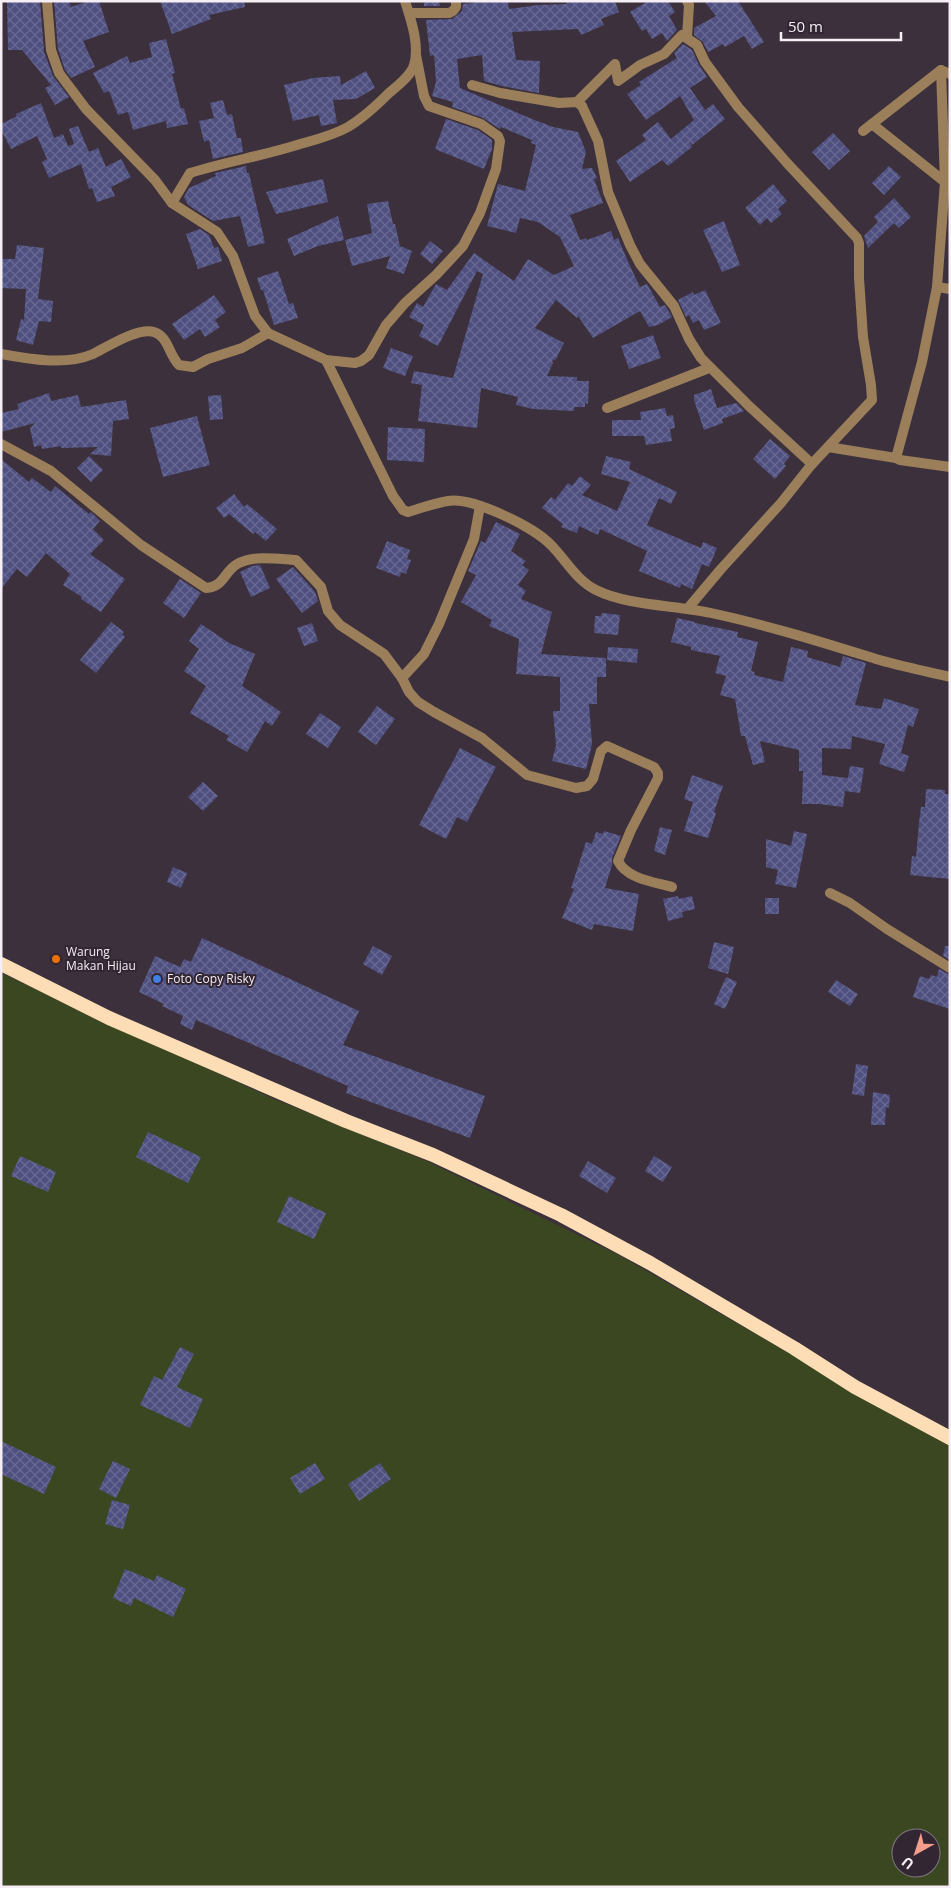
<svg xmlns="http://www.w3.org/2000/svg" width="951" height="1888" font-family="'Open Sans',sans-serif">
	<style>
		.grass { fill: #3a4721; fill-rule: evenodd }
		.building { fill: url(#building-cross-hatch) }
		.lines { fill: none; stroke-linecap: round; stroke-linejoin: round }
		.minor { stroke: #9b7e5a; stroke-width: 10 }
		.trunk { stroke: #fcddb6; stroke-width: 14 }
		.food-dot { fill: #e8710a; stroke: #312631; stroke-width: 2 }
		.shop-dot { fill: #3f7fe0; stroke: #312631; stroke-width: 2 }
		.labels { text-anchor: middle; stroke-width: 4; stroke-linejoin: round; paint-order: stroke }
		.poi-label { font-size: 12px; fill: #f5eef5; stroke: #312631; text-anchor: start }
	</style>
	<defs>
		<pattern id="building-cross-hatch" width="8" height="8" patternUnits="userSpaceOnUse" patternTransform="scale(1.25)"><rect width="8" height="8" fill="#4f5080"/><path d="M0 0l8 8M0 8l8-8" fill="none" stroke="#696a93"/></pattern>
	</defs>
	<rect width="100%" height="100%" fill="#3b303b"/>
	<path class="grass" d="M1 973 272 1098 427 1161 619 1255 950 1446V1887H1ZM901 1838H931V1868H901Z"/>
	<g class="building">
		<path d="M7 1H40L44 52 53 76 69 97 55 105 45 88 51 85 22 50H8Z"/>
		<path d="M54 1H69L71 7 89 1H99L109 32 83 41 95 67 71 78 65 70 58 49Z"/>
		<path d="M160 1H244L245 7 209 15 211 19 172 34Z"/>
		<path d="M424 1H439L440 6H424Z"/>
		<path d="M486 1H508L509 9 538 5 567 4 566 1H615L619 12 601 19 604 25 581 35 578 29 512 32 516 60 540 61 539 93 502 86 484 81 482 55 457 59 460 88 532 119 553 127 578 132 586 152 582 169 592 168 597 178 594 179 603 203 570 215 580 240 586 238 587 240 611 231 614 240 618 238 629 264 640 287 647 284 660 307 665 305 672 317 658 325 649 327 640 311 593 338 578 316 577 318 556 300 535 328 564 343 556 359 552 361 553 363 547 376 577 377V381H589L588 404 585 403V407H574V411L533 409 516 405 518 397 481 388 477 428 418 421 422 385 411 383 414 371 453 378 483 274 477 271 438 346 419 336 424 325 409 317 417 303 423 307 436 284 447 290 474 253 514 281 528 259 554 275 574 266 560 237 538 222 520 218 516 233 487 226 498 184 525 191 536 145 531 143 532 140 501 127 500 129 483 118 452 107 453 102 432 96 436 82 434 55 430 56 426 20 452 19 462 11 463 4Z"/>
		<path d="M648 1H668L675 12 669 16 677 30 667 41 662 33 652 39 646 29 642 31 630 12Z"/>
		<path d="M704 1H738L764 42 752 49 744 36 725 47 723 44 708 52 703 42 694 35V28L716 16Z"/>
		<path d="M166 39 175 73 172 74 181 109 184 108 188 124 167 128 166 121 133 130 128 112 118 115 109 91 104 93 93 73 127 56 130 63 152 57 149 43Z"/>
		<path d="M683 44 692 50 699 65 707 77 690 88 705 110 713 104 725 119 692 145 689 140 692 147 668 166 662 160 630 182 616 161 646 140 642 135 658 122 671 139 694 120 680 96 646 120 627 94 641 85 639 82 677 58 674 53Z"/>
		<path d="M366 71 375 88 356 99 333 100 337 123 321 126 319 115 293 121 284 85 313 78 340 76 341 85Z"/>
		<path d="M223 100 227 115 232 114 237 138H241L243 152 213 159 209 140 204 142 199 121 214 118 210 103Z"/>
		<path d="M41 103 54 138 63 134 68 146 74 144 69 129 78 126 89 152 98 148 106 167 121 159 131 177 111 187 115 196 97 202 92 188 89 189 81 164 49 178 42 162 47 159 37 136 11 149 1 130V124L17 116 16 114Z"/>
		<path d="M446 119 478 130 492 140V149L484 169 435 149Z"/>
		<path d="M833 133 850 151 829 170 812 152Z"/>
		<path d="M246 166 247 173H249L265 243 248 247 240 216 213 221 188 205 184 197 189 188 216 176 215 173Z"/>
		<path d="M889 166 901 177 884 195 872 183Z"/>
		<path d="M323 179 328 202 276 214 266 192Z"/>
		<path d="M773 184 787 201 778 209 782 214 771 223 767 218 760 225 745 208Z"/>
		<path d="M894 198 911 217 899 228 894 223 868 248 864 236 878 222 874 217Z"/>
		<path d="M388 201 393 224H395L400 246 412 251 404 274 386 268 390 256 352 266 345 240 372 233 367 204Z"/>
		<path d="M338 216 344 240 318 246 294 256 287 239Z"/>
		<path d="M724 221 740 265 722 272 703 230Z"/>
		<path d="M200 229 209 235 214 248 218 247 222 261 198 269 186 234Z"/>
		<path d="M430 241 443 251 432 264 420 254Z"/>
		<path d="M17 245 44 248 38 299 53 301 51 322 39 321 33 345 16 340 21 319 24 320 26 289 1 288V259H15Z"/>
		<path d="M278 271 289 304 293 303 298 318 274 325 263 290H261L257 278Z"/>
		<path d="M705 290 721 323 704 330 699 320 693 323 689 315 686 317 678 300 693 292 694 295Z"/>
		<path d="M214 295 226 312 215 320 220 327 205 337 200 329 184 340 172 324Z"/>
		<path d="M653 335 661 358 629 369 621 346Z"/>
		<path d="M391 348 413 356 405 376 383 368Z"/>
		<path d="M711 389 717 408 736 403 744 411 722 419 723 423 704 430 694 400V395Z"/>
		<path d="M49 393 51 401 78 395 81 407 126 400 129 419 113 421 111 456 90 454 98 447 61 448V446L42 449 41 445 34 447 30 428 35 423 1 432V413L19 409 17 404Z"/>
		<path d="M221 395 223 419 210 420 208 396Z"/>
		<path d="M665 408 667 416 673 415 675 428 670 429 672 441 646 445 644 436H612V420H641L640 412Z"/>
		<path d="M197 416 210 465 163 477 150 428Z"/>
		<path d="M388 427 425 429 424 462 387 460Z"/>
		<path d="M770 439 790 456 784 464 786 466 775 479 753 459Z"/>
		<path d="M89 456 103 470 91 482 77 468Z"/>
		<path d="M606 456 631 462 629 469 677 492 671 504 659 498 647 525 701 548 703 542 717 548 709 567 702 564 692 589 681 584 680 588 639 571 647 551 600 529 598 535 579 526 577 533 561 527 563 524 542 508 551 497 555 500 568 483 572 486 580 476 591 485 582 495 617 511 630 482 601 474Z"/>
		<path d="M1 459 29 482 32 478 51 492 55 486 89 514 91 512 100 521 93 529 104 540 90 554 125 579 101 612 81 599 82 597 63 585 70 574 46 553 27 577 17 569 1 589Z"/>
		<path d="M234 494 244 507 247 504 277 529 266 541 255 532 253 534 229 514 224 518 216 508Z"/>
		<path d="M496 522 520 534 511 551 526 561 522 565 529 570 518 585 526 591 521 599 552 612 541 654 606 658V677H597V704H589L592 744 586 769 552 761 556 745 553 711H560V677L516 674 519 639 489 626 492 620 461 602 476 575 468 571 481 541 485 543Z"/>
		<path d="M387 541 410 550 407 559 411 560 406 574 401 572 400 577 376 568Z"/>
		<path d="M260 565 270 588 251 597 240 572 252 566Z"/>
		<path d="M293 567 315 592 318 601 302 613 276 579Z"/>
		<path d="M180 579 201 593 184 618 163 603Z"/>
		<path d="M602 613 620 615 618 635 594 633 595 616H601Z"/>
		<path d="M677 618 695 622V623L738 632 737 637 758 642 751 671 755 672 754 675 783 682 791 647 808 651 807 657 840 667 843 656 866 663 855 705 881 709 884 698 919 709 913 727 908 725 901 753 909 756 904 772 879 764 885 744 852 736 851 749 822 748V775L848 778 850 766 864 768 860 793 845 791 843 807 819 804H802L803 771H799V750L760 741 765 762 753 765 745 736H741L735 699 720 695 726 676 715 673 720 656 691 650V647L671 642Z"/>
		<path d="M111 622 124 632 122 634 125 637 96 673 80 660Z"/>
		<path d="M312 623 318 641 304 646 297 628Z"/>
		<path d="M201 624 229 643 255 654 242 686 281 712 272 726 265 721 247 752 226 740 229 736 190 713 206 686 184 671 199 649 189 641Z"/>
		<path d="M608 647 638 649 637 663 607 660Z"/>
		<path d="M377 706 395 719 376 745 358 732Z"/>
		<path d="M320 713 341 727 328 748 306 734Z"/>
		<path d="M460 748 496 767 467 822 457 817 446 839 419 825Z"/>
		<path d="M692 775 723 786 714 812 716 813 708 838 684 831 693 802 684 799Z"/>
		<path d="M203 782 218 796 203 811 188 797Z"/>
		<path d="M926 789 945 790V794H950V879L910 875 912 856 916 857 919 823 921 807H925Z"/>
		<path d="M660 827 672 830 665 855 654 851Z"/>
		<path d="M604 831 621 836 612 858V865L605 888 639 894 633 931 594 924 592 930 562 918 574 889 571 888 586 842 592 844 596 832 603 834Z"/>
		<path d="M794 831 807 834 796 888 775 884 778 870 766 867V839L791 846Z"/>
		<path d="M173 867 187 873 181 888 167 882Z"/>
		<path d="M678 896 679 899 692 896 695 909 682 912 683 917 668 921 663 899Z"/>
		<rect x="765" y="898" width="14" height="16"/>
		<path d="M202 938 359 1011 343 1045 485 1096 470 1138 346 1093 348 1086 196 1020 192 1030 180 1024 183 1016 162 1006 164 1004 139 992 155 956 180 967 184 959 191 962Z"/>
		<path d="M714 942 734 947 728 974 708 968Z"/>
		<path d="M373 946 392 956 382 975 363 964Z"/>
		<path d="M945 946H950V960L943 956Z"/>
		<path d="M939 969 950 975V1009L913 997 920 976 929 979 931 975 937 977Z"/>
		<path d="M726 977 737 982 725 1009 714 1004Z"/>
		<path d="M836 980 858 994 850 1006 828 992Z"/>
		<path d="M856 1064 868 1066 864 1096 852 1094Z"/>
		<path d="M873 1092 890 1095 889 1108 886 1107 885 1125H871Z"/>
		<path d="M148 1132 201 1157 188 1183 136 1157Z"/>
		<path d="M20 1156 56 1172 48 1192 11 1176Z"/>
		<path d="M654 1156 672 1167 663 1182 645 1171Z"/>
		<path d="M588 1161 616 1178 607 1193 579 1176Z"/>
		<path d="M289 1196 326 1213 314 1239 277 1222Z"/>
		<path d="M180 1347 194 1354 177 1387 203 1399 190 1428 140 1405 154 1376 162 1380Z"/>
		<path d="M1 1441 56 1467 44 1494 1 1474Z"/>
		<path d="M113 1461 130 1469 116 1498 99 1489Z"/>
		<path d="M315 1463 325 1479 300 1494 290 1478Z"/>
		<path d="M380 1463 391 1479 359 1501 348 1484Z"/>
		<path d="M112 1500 130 1505 123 1529 105 1524Z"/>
		<path d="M125 1569 154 1581 157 1575 186 1589 173 1617 134 1598 131 1606 113 1598Z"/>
	</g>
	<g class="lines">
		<g class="minor">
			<path d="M409 13H449L453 11 456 7V1"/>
			<path d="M687 37 689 5 687 1"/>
			<path d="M472 85 500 93 559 103 577 102 582 106 598 141 608 192 630 245 640 264 674 306 689 339 701 358 749 406 812 464"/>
			<path d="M577 102 615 64 618 81 640 65 664 54 682 35 697 45 705 62 738 107 787 163 857 238 859 243V278L863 337 871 385 872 400 812 464 781 503 721 569 689 607"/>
			<path d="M872 124 945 182"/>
			<path d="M863 131 941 70 950 74"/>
			<path d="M172 203 190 173C225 162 262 156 297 145 314 140 332 136 348 127 363 118 376 106 389 93 397 86 411 76 414 65 420 46 411 20 405 1"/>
			<path d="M937 287 945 182 941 70"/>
			<path d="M950 289 937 287 922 362 896 458 900 460 950 467"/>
			<path d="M268 333 326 360 355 363 361 361 369 355 386 325 405 303 436 275 463 246 480 213 496 169 500 141 498 136 481 124 429 106 424 96 416 55"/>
			<path d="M1 354C30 359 65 366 93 354 107 347 138 327 154 332 168 336 169 355 179 365L193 367 208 359 242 348 268 333 255 316 233 256 217 232 172 203 155 180 86 109 59 73 51 50 47 1"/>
			<path d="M326 360 393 496 403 510 408 512C421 508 435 503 448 501 473 497 534 527 551 545 566 560 576 580 596 590 628 606 676 605 711 613 767 625 821 642 876 659 900 666 925 671 950 677"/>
			<path d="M607 408 709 368"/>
			<path d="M1 444 51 471 141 545 206 588C225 587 224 570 239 563 256 555 278 559 296 560L321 587 328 611 340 625 384 654 402 678 409 692 418 702 434 712 482 738 527 775 576 788 587 786 593 779 601 751 607 746 654 767 658 773V778L631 830 618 861C627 879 654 882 672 887"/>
			<path d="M828 447 896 458"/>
			<path d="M402 678 424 654 439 624 474 539 480 506"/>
			<path d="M830 893 850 903 887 929 950 968"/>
		</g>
		<path class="trunk" d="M1 964 109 1018 346 1121 433 1155 561 1215 650 1263 794 1348 855 1387 950 1438"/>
	</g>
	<circle class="food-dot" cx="56" cy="959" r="5"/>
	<circle class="shop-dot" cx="157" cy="979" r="5"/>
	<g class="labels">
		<g class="poi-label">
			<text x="66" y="956">Warung<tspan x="66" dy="14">Makan Hijau</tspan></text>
			<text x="167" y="983">Foto Copy Risky</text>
		</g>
	</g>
	<rect width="951" height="1888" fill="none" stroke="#f5eef5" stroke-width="5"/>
	<g transform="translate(916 1853) rotate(219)"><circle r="24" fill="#312631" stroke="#7f767f"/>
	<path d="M0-4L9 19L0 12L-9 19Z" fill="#f49d8c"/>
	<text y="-8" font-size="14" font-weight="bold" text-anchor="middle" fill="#f5eef5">U</text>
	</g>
	<path d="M781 32v8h120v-8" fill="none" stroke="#f5eef5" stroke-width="2.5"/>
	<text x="788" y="32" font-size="15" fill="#f5eef5" stroke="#312631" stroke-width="4" paint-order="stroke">50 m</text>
</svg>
